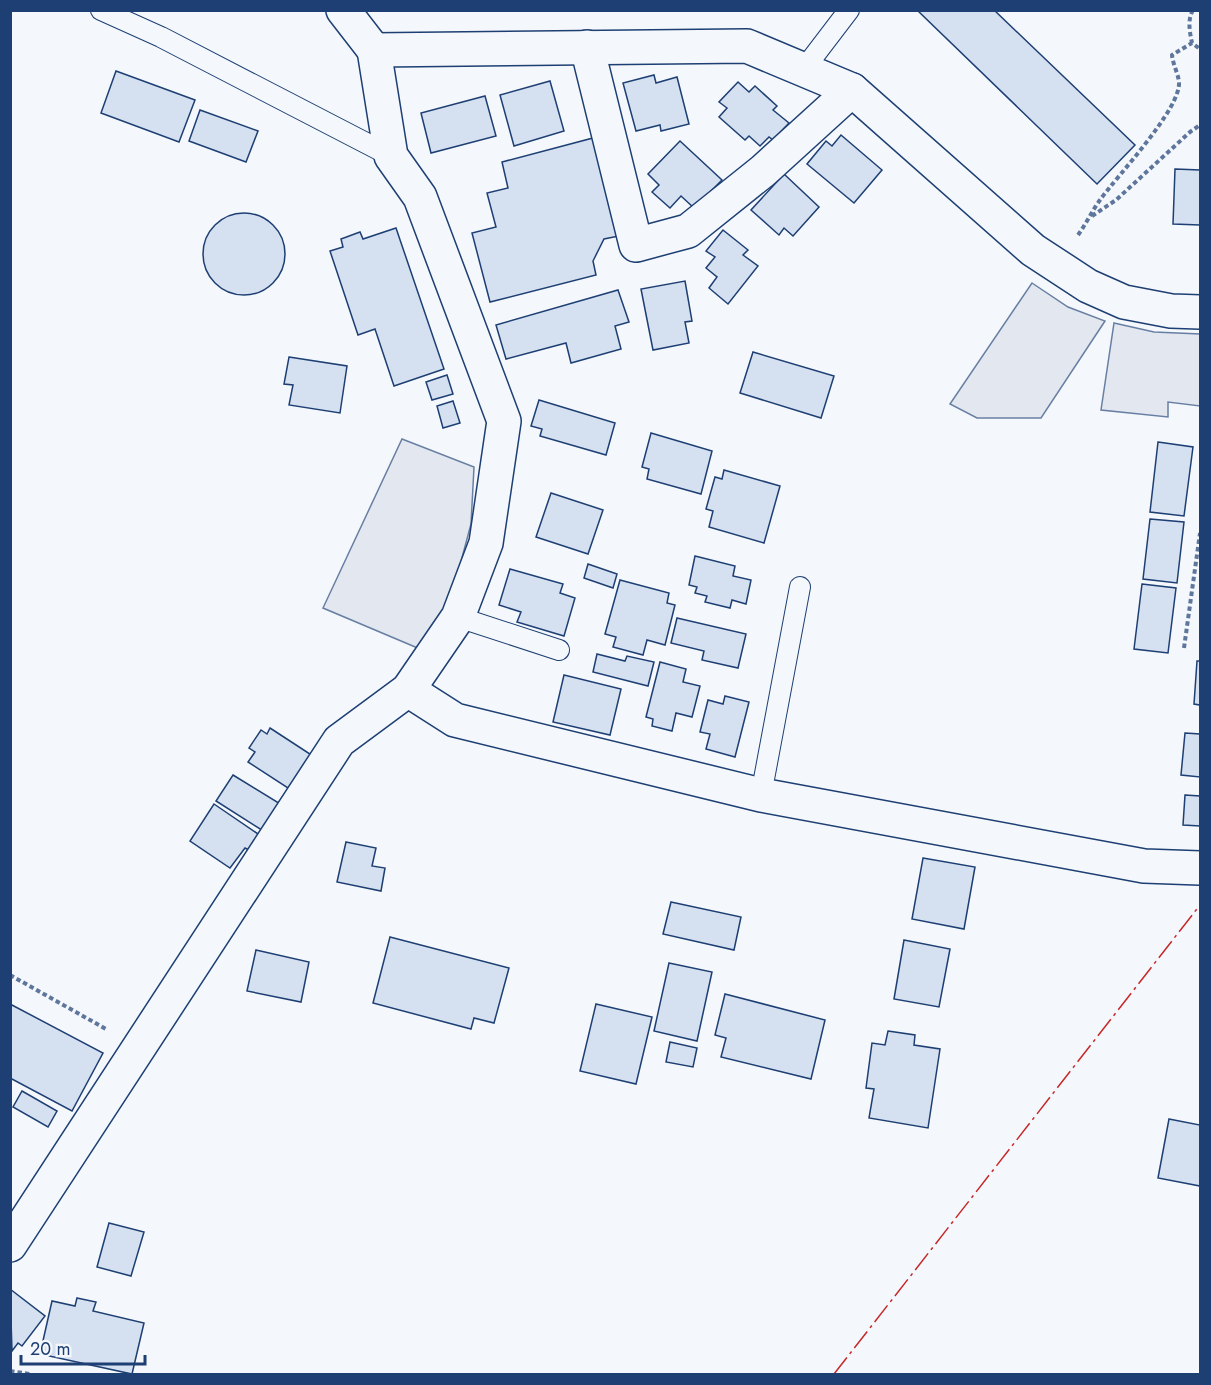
<svg xmlns="http://www.w3.org/2000/svg" width="1211" height="1385" font-family="Jost,sans-serif">
	<style>
		.parking { fill: #e3e8f0; stroke: #687fa3; stroke-width: 1.5 }
		.building { fill: #d5e0f0; stroke: #1d3f73; stroke-width: 1.5 }
		.lines { fill: none; stroke-linecap: round; stroke-linejoin: round }
		.lane-casing { stroke: #1d3f73; stroke-width: 22 }
		.street-casing { stroke: #1d3f73; stroke-width: 36 }
		.secondary-casing { stroke: #1d3f73; stroke-width: 36 }
		.path { stroke: #5e769c; stroke-width: 4; stroke-dasharray: 4.5 3; stroke-linecap: butt }
		.lane { stroke: #f4f7fb; stroke-width: 20 }
		.street { stroke: #f4f7fb; stroke-width: 33 }
		.secondary { stroke: #f4f7fb; stroke-width: 33 }
		.power { stroke: #c62828; stroke-width: 1.5; stroke-dasharray: 21 4.5 3 4.5; stroke-linecap: butt }
	</style>
	<rect width="100%" height="100%" fill="#f4f7fb"/>
	<g class="parking">
		<path d="M1032 283 1068 307 1105 321 1041 418H977L950 404Z"/>
		<path d="M1114 323 1154 332 1200 334V406L1168 402V417L1101 410Z"/>
		<path d="M402 439 474 467 471 524 459 569 444 610 420 649 323 608Z"/>
	</g>
	<g class="building">
		<path d="M917 10H994L1135 145 1097 184Z"/>
		<path d="M116 71 195 100 179 142 101 113Z"/>
		<path d="M654 75 656 83 677 77 689 124 661 131 660 125 636 131 623 83Z"/>
		<path d="M550 81 564 131 514 146 500 95Z"/>
		<path d="M738 82 749 92 755 86 777 106 773 110 789 123 773 140 769 137 760 146 749 136 745 140 719 117 727 108 719 102Z"/>
		<path d="M485 96 496 136 431 153 421 113Z"/>
		<path d="M200 110 258 131 246 162 189 141Z"/>
		<path d="M841 135 882 170 854 203 807 164 826 141 832 146Z"/>
		<path d="M593 138 619 236 604 239 593 261 596 275 490 302 472 233 496 227 487 193 508 188 502 162Z"/>
		<path d="M680 141 722 180 694 208 681 196 670 208 652 192 659 185 648 174Z"/>
		<path d="M1175 169 1200 170V225L1173 224Z"/>
		<path d="M784 174 819 207 793 236 784 228 779 235 751 210Z"/>
		<circle cx="244" cy="254" r="41"/>
		<path d="M396 228 444 369 394 386 375 329 358 335 330 251 343 247 341 239 360 232 363 239Z"/>
		<path d="M723 230 748 250 743 255 758 266 728 304 709 288 717 277 706 268 715 257 706 251Z"/>
		<path d="M685 281 692 321 685 322 689 343 653 350 641 289Z"/>
		<path d="M618 290 629 322 615 326 621 349 571 363 566 343 506 359 496 325Z"/>
		<path d="M753 352 834 376 821 418 740 393Z"/>
		<path d="M289 357 347 366 340 413 289 405 293 385 284 384Z"/>
		<path d="M447 375 453 394 432 400 426 382Z"/>
		<path d="M539 400 615 423 606 455 540 436 542 429 531 426Z"/>
		<path d="M453 401 460 423 443 428 437 406Z"/>
		<path d="M651 433 712 451 701 494 647 479 649 469 642 467Z"/>
		<path d="M1158 442 1193 447 1184 516 1150 512Z"/>
		<path d="M724 470 780 486 764 543 709 527 713 511 706 509 715 477 722 479Z"/>
		<path d="M551 493 603 510 588 554 536 537Z"/>
		<path d="M1150 519 1184 522 1177 583 1143 579Z"/>
		<path d="M695 556 735 566 733 576 751 580 746 604 732 600 730 608 705 602 707 596 695 593 697 587 689 585Z"/>
		<path d="M588 564 617 574 613 588 584 578Z"/>
		<path d="M510 569 563 584 560 593 575 598 564 636 517 622 521 612 499 605Z"/>
		<path d="M620 580 669 593 667 603 675 605 665 645 647 640 643 655 613 647 616 637 605 634Z"/>
		<path d="M1142 584 1176 588 1168 653 1134 649Z"/>
		<path d="M677 618 746 634 738 668 702 660 704 651 671 643Z"/>
		<path d="M597 654 625 661 627 656 654 662 648 686 593 672Z"/>
		<path d="M1197 661H1200V705L1194 704Z"/>
		<path d="M660 662 686 669 683 682 700 686 692 717 676 713 672 731 652 726 653 719 646 717Z"/>
		<path d="M564 675 621 689 610 735 553 722Z"/>
		<path d="M725 696 749 702 735 757 706 749 710 734 700 732 708 700 723 704Z"/>
		<path d="M270 728 313 756 291 790 248 762 255 752 249 748 261 730 267 734Z"/>
		<path d="M1185 733 1200 734V777L1181 775Z"/>
		<path d="M233 775 282 805 265 832 216 801Z"/>
		<path d="M1185 795 1200 796V826L1183 825Z"/>
		<path d="M214 804 261 836 251 851 245 848 230 868 190 841Z"/>
		<path d="M346 842 376 848 372 866 385 868 381 891 337 882Z"/>
		<path d="M923 858 975 867 964 929 912 919Z"/>
		<path d="M671 902 741 917 734 950 663 934Z"/>
		<path d="M390 937 509 968 494 1023 474 1018 471 1029 373 1003Z"/>
		<path d="M904 940 950 949 939 1007 894 999Z"/>
		<path d="M256 950 309 962 301 1002 247 991Z"/>
		<path d="M669 963 712 972 697 1041 654 1031Z"/>
		<path d="M725 994 825 1020 811 1079 721 1057 726 1038 715 1035Z"/>
		<path d="M10 1004 103 1053 72 1111 10 1078Z"/>
		<path d="M596 1004 652 1017 636 1084 580 1071Z"/>
		<path d="M888 1031 915 1035 914 1045 940 1049 928 1128 869 1118 874 1089 866 1088 872 1043 885 1045Z"/>
		<path d="M670 1042 697 1048 693 1067 666 1062Z"/>
		<path d="M22 1091 57 1111 48 1127 13 1107Z"/>
		<path d="M1169 1119 1200 1125V1186L1158 1178Z"/>
		<path d="M109 1223 144 1232 131 1276 97 1267Z"/>
		<path d="M10 1289 45 1316 22 1346 18 1343 12 1351Z"/>
		<path d="M77 1298 96 1302 93 1311 144 1323 132 1374 40 1354 52 1301 75 1306Z"/>
	</g>
	<g class="lines">
		<g class="lane-casing">
			<g id="lane">
				<path d="M101 10 161 37 391 156"/>
				<path d="M804 69 849 10"/>
				<path d="M458 617 559 650"/>
				<path d="M761 795 800 587"/>
			</g>
		</g>
		<g class="street-casing">
			<g id="street">
				<path d="M587 47 636 245 688 231 763 171 852 90"/>
				<path d="M408 690 455 720 761 795 1144 866 1200 868"/>
				<path d="M10 1245 339 741 408 690 458 617 486 543 504 421 420 197 391 156 374 50"/>
			</g>
		</g>
		<g class="secondary-casing">
			<path id="secondary" d="M343 10 374 50 747 46 852 90 1033 250 1088 286 1124 302 1171 311 1200 312"/>
		</g>
		<g class="path">
			<path d="M1193 10C1187 20 1190 33 1192 43L1200 49"/>
			<path d="M1092 216 1116 200 1190 132 1200 125"/>
			<path d="M1078 235C1086 224 1092 211 1100 200 1117 176 1181 109 1179 82 1178 73 1173 65 1172 55L1192 43"/>
			<path d="M1184 648 1200 533"/>
			<path d="M10 975 106 1029"/>
			<path d="M10 1371 30 1374"/>
		</g>
		<use href="#lane" class="lane"/>
		<use href="#street" class="street"/>
		<use href="#secondary" class="secondary"/>
		<path class="power" d="M834 1374 1200 905"/>
	</g>
	<rect width="1211" height="1385" fill="none" stroke="#1d3f73" stroke-width="24"/>
	<path d="M21 1355v9h124v-9" fill="none" stroke="#1d3f73" stroke-width="3"/>
	<text x="30" y="1355" font-size="18" fill="#1d3f73" stroke="#f4f7fb" stroke-width="4.5" paint-order="stroke">20 m</text>
</svg>
